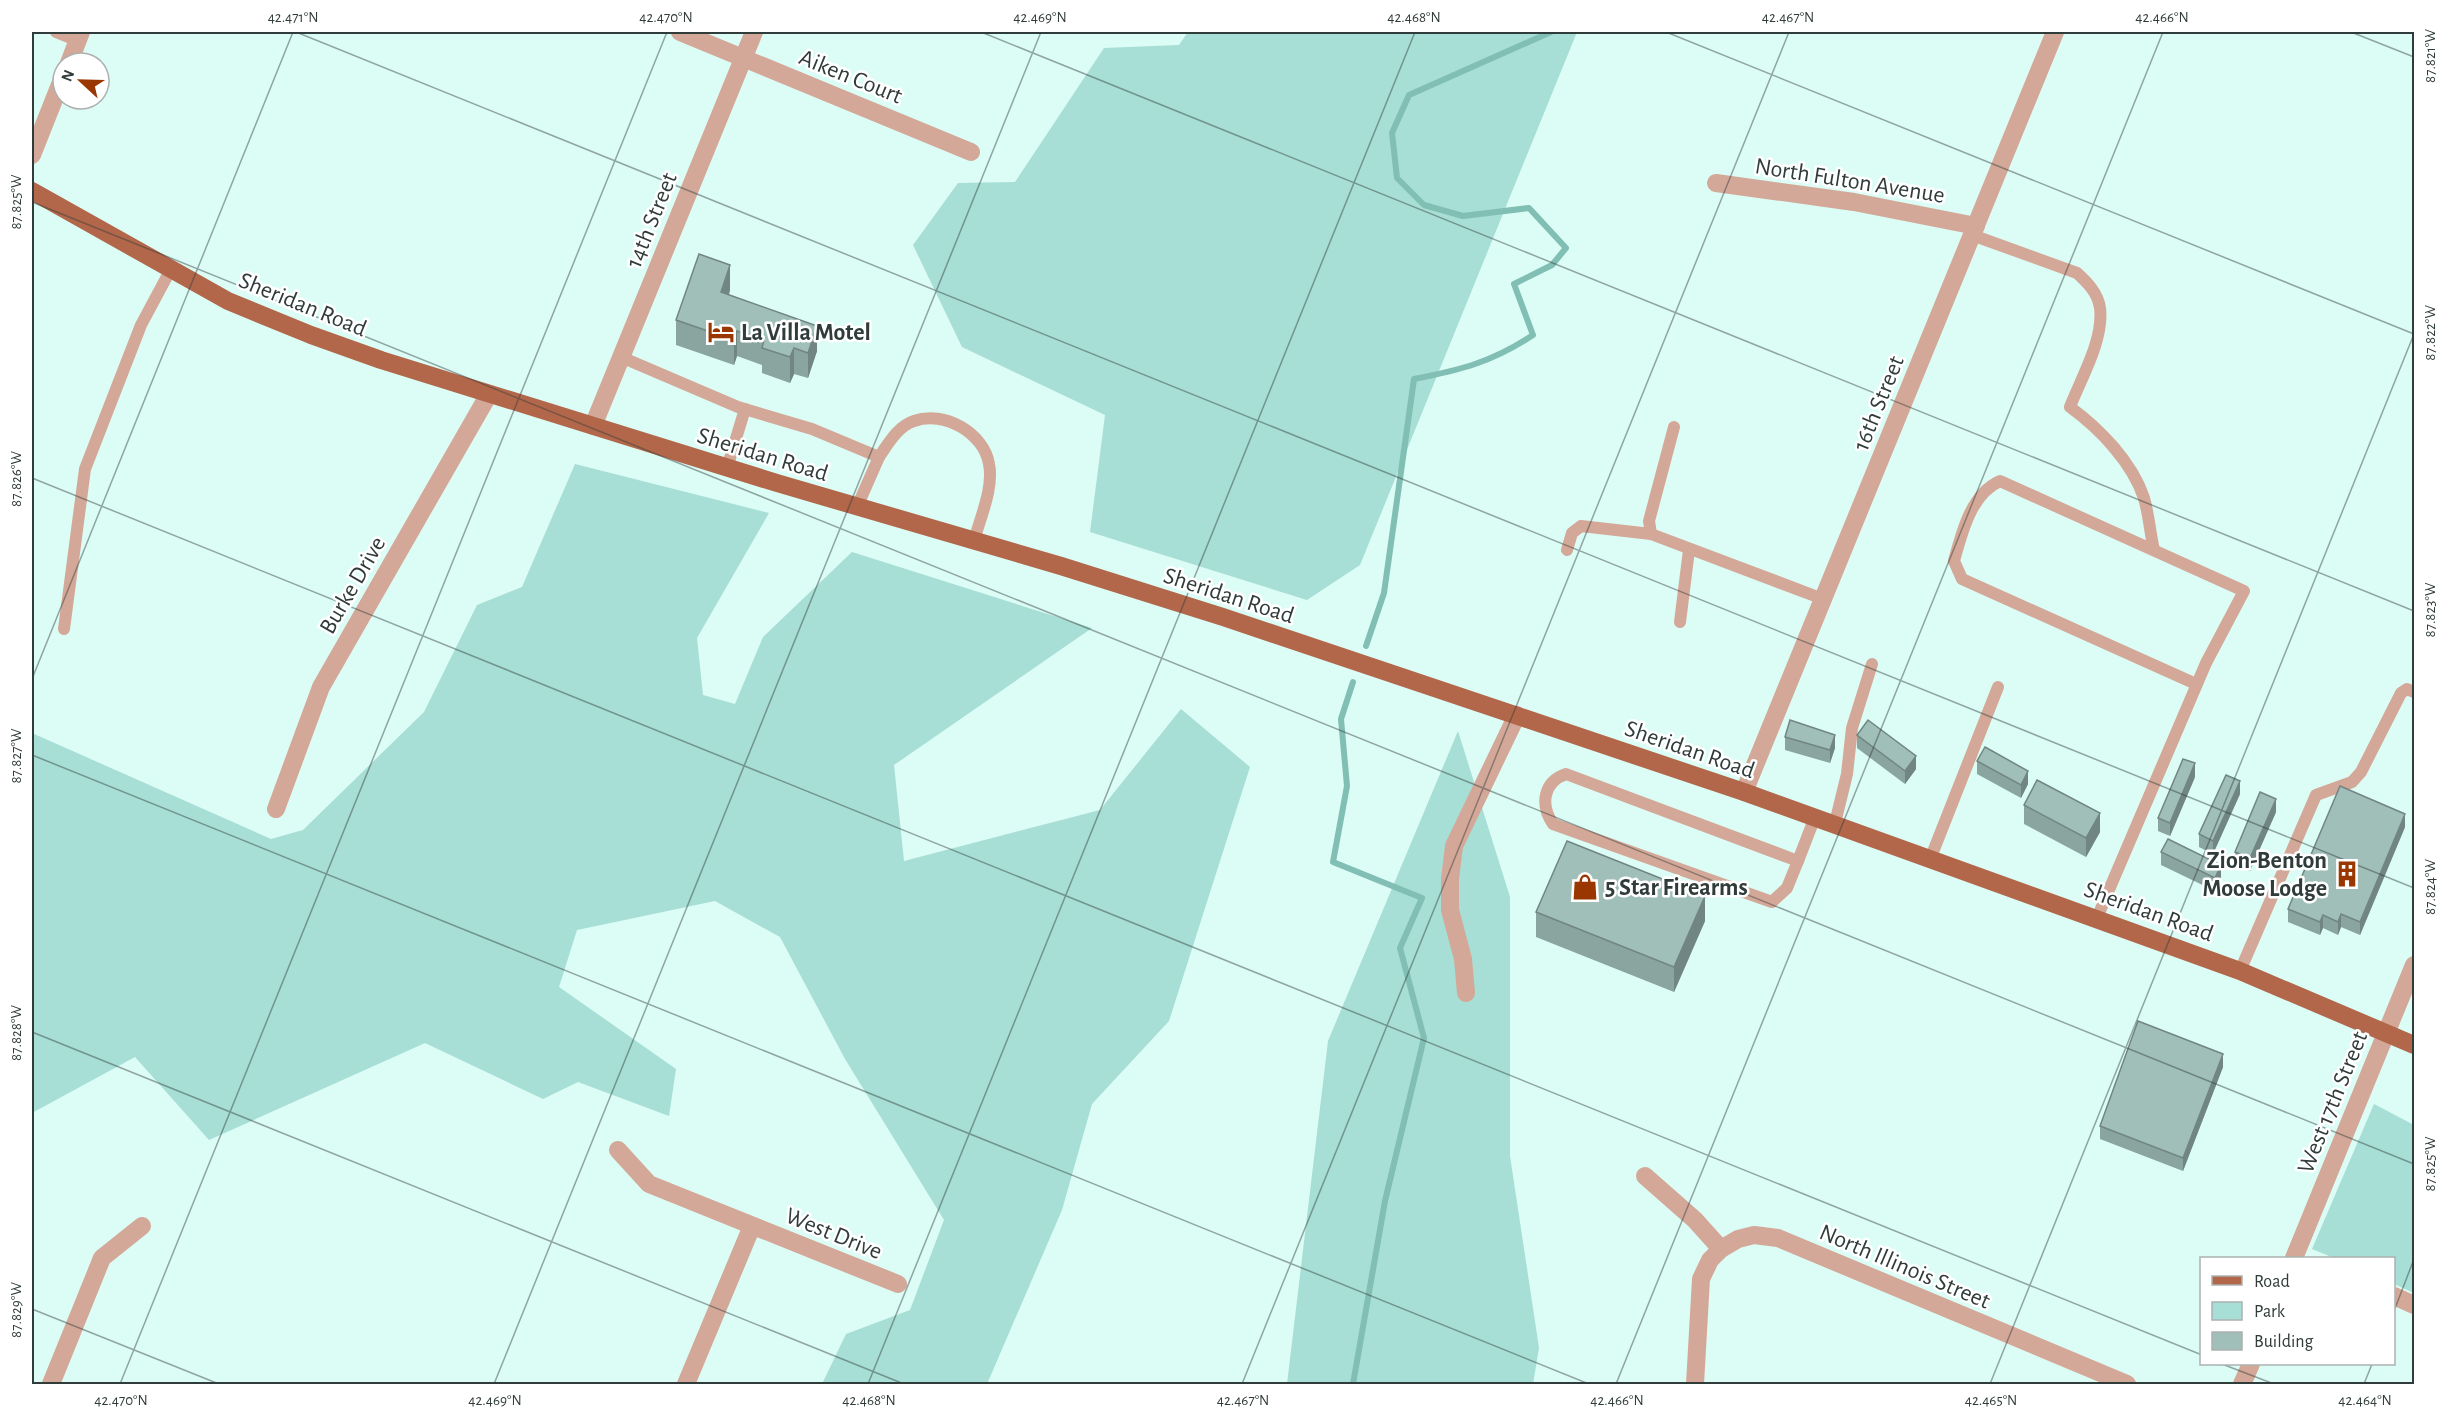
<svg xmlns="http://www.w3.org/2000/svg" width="2446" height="1416" font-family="'Alegreya Sans',sans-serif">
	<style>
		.green { fill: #a7ded5 }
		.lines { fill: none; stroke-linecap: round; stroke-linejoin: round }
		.stream { stroke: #81beb4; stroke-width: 6 }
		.lane { stroke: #d4a898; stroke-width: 12 }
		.street { stroke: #d4a898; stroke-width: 18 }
		.primary { stroke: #b2674a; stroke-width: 18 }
		.wall { fill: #8aa49f }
		.shaded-wall { fill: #718682 }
		.building { fill: #a1bfb9; stroke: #718682; stroke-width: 1.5 }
		.ticks { fill: none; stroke: #303c3a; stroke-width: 1.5; stroke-opacity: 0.45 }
		.labels { text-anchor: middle; stroke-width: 5; stroke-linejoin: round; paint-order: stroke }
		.street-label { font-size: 24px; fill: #303c3a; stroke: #fff }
		.poi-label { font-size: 24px; font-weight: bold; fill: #303c3a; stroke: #fff; text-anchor: start }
		.neatline { fill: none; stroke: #303c3a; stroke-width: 2 }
		.ticks-label { font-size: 15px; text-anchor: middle; fill: #303c3a }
	</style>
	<rect width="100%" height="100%" fill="#dcfcf6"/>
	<g class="green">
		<path d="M1188 32H1577L1360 565 1307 600 1090 532 1105 415 962 347 913 245 958 183 1015 182 1104 48 1179 45Z"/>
		<path d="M575 464 769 513 697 638 703 695 735 704 763 637 852 552 1092 628 894 765 904 861 1100 810 1181 709 1250 767 1169 1021 1092 1104 1062 1210 987 1384H822L846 1334 910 1310 944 1220 845 1059 780 937 715 901 577 930 559 987 676 1069 669 1116 578 1082 543 1099 425 1043 209 1140 135 1057 32 1113V733L271 839 303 830 424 712 477 605 522 587Z"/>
		<path d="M1458 731 1510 897V1156L1539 1348 1533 1384H1287L1328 1041Z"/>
		<path d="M2374 1104 2414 1125V1293L2394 1284V1258H2334L2312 1249Z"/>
	</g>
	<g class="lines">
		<g class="stream">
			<path d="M1366 646 1384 593 1414 379C1461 370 1492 362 1533 335L1514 284 1552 265 1566 248 1529 208 1463 216 1424 205 1397 178 1392 133 1409 95 1551 32"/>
			<path d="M1353 1384 1385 1201 1424 1038 1400 948 1422 898 1333 862 1347 786 1341 719 1353 682"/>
		</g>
		<g class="lane">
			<path d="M56 32 78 41"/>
			<path d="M1972 235 2077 273C2087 282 2098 293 2100 308 2104 340 2081 378 2070 407 2100 429 2132 462 2144 498 2149 515 2150 533 2154 550"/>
			<path d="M621 357 738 407 812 429 879 457 857 507"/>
			<path d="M1674 427 1649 521 1651 534 1823 599"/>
			<path d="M879 457C888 444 898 426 914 421 944 410 984 433 989 464 994 488 980 518 974 541"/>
			<path d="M727 468 745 409"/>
			<path d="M1567 550 1572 533 1581 526 1651 534"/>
			<path d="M1680 622 1689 550"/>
			<path d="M64 629 85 469 141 325 171 269"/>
			<path d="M1566 774 1798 861 1787 888 1772 902 1553 824C1540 805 1543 782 1566 774Z"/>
			<path d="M1835 823 1847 774 1852 728 1872 664"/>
			<path d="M1931 857 1998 687"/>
			<path d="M1798 861 1815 817"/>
			<path d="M2097 918 2206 663 2244 591 2000 481C1971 494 1962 532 1954 561L1962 579 2196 684"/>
			<path d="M2240 971 2316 795 2352 782 2361 772 2401 693 2407 689 2414 692"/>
		</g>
		<g class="street">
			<path d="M680 32 971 152"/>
			<path d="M69 63 81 32"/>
			<path d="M32 155 63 77"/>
			<path d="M1716 183 1854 202 1976 226"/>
			<path d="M593 426 754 32"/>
			<path d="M1744 792 2055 32"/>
			<path d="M276 809 321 687 489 394"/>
			<path d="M1466 993 1463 959 1450 910V879L1454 846 1517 715"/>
			<path d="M618 1150 649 1184 898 1284"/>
			<path d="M1645 1176 1695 1220 1721 1249"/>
			<path d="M2294 1258 2414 965"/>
			<path d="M2394 1296 2414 1305"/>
			<path d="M51 1384 102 1258 142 1226"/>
			<path d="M686 1384 752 1226"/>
			<path d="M1695 1384 1701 1279 1710 1260 1721 1249 1738 1239 1754 1235 1778 1238 2127 1384"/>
			<path d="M2242 1384 2251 1364"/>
		</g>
		<path class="primary" d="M32 191 228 301 311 335 381 360 777 483 1061 566 1223 617 1744 792 2240 971 2414 1045"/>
	</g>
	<g class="wall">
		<path d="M730 290 729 295 817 351 808 378 794 374 790 383 762 373V365L737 356 734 365 676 345V320Z"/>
		<path d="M1857 735 1916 769 1905 784 1857 748Z"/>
		<path d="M1785 737 1835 748 1830 763 1785 750Z"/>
		<path d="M1977 761 2028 784 2021 798 1977 774Z"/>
		<path d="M2195 777 2170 836 2158 831V818Z"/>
		<path d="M2240 794 2213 854 2199 847V834Z"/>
		<path d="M2024 805 2100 832 2086 857 2024 824Z"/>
		<path d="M2276 812 2250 871 2235 865V852Z"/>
		<path d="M2405 827 2360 935 2341 927 2338 935 2323 928 2320 935 2288 922V909Z"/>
		<path d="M2161 852 2221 878 2215 891 2161 865Z"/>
		<path d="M1536 912 1705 921 1674 992 1536 937Z"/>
		<path d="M2223 1067 2183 1171 2100 1139V1126Z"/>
	</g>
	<g class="shaded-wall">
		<path d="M730 265V290L721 318V292Z"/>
		<path d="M817 326V351L808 378V353Z"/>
		<path d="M737 331V356L734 365V340Z"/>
		<path d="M794 348V374L790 383V357Z"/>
		<path d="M1835 735V748L1830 763V750Z"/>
		<path d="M1916 756V769L1905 784V771Z"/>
		<path d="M2195 763V777L2170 836V823Z"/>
		<path d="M2028 771V784L2021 798V785Z"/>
		<path d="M2240 781V794L2213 854V841Z"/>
		<path d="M2276 799V812L2250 871V858Z"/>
		<path d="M2100 813V832L2086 857V838Z"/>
		<path d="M2405 814V827L2360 935V922Z"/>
		<path d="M2221 865V878L2215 891V878Z"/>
		<path d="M1705 896V921L1674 992V967Z"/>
		<path d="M2341 914V927L2338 935V922Z"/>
		<path d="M2323 915V928L2320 935V922Z"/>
		<path d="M2223 1054V1067L2183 1171V1158Z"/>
	</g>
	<g class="building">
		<path d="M699 254 730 265 721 292 817 326 808 353 794 348 790 357 762 348 764 340 737 331 734 340 676 320Z"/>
		<path d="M1790 720 1835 735 1830 750 1785 737Z"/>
		<path d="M1868 720 1916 756 1905 771 1857 735Z"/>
		<path d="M1985 747 2028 771 2021 785 1977 761Z"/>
		<path d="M2183 759 2195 763 2170 823 2158 818Z"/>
		<path d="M2226 775 2240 781 2213 841 2199 834Z"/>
		<path d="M2037 780 2100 813 2086 838 2024 805Z"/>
		<path d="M2340 786 2405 814 2360 922 2341 914 2338 922 2323 915 2320 922 2288 909Z"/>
		<path d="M2260 792 2276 799 2250 858 2235 852Z"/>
		<path d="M2168 839 2221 865 2215 878 2161 852Z"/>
		<path d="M1567 841 1705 896 1674 967 1536 912Z"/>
		<path d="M2138 1021 2223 1054 2183 1158 2100 1126Z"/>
	</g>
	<path class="ticks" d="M296 32 2414 888M981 32 2414 611M1666 32 2414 334M2351 32 2414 57M32 202 2414 1164M32 478 2202 1355M32 679 293 32M32 755 1589 1384M32 1032 904 1384M32 1309 219 1384M2394 1311 2414 1259M2222 1364 2274 1384M120 1384 667 32M494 1384 1041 32M868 1384 1415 32M1242 1384 1789 32M1616 1384 2163 32M1990 1384 2414 334M2364 1384 2372 1364"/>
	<defs>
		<g id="hotel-bare" transform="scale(2.07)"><path d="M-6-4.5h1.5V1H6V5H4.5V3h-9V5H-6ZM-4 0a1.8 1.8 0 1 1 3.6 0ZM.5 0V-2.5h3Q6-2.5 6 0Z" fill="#9a3600" stroke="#fff" stroke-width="2.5" paint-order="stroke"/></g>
		<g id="building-bare" transform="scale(2.07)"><path d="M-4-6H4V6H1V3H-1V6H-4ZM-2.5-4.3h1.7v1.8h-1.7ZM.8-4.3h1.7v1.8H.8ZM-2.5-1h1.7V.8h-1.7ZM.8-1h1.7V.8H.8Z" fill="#9a3600" stroke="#fff" stroke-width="2.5" paint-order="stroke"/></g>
		<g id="shop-bare" transform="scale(2.07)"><path d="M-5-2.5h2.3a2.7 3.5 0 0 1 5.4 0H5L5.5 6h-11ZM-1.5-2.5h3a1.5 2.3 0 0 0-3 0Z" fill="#9a3600" stroke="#fff" stroke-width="2.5" paint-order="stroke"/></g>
	</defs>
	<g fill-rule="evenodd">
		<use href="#hotel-bare" x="721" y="332"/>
		<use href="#building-bare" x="2347" y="874"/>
		<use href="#shop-bare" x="1585" y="887"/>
	</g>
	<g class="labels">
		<g class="street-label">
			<text transform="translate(851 76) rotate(22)" y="8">Aiken Court</text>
			<text transform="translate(1850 180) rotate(9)" y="8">North Fulton Avenue</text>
			<text transform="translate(651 220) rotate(-68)" y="8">14th Street</text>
			<text transform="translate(303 304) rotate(22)" y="8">Sheridan Road</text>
			<text transform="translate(1878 403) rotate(-68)" y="8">16th Street</text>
			<text transform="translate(763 454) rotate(17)" y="8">Sheridan Road</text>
			<text transform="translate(352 585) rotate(-60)" y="8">Burke Drive</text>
			<text transform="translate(1229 595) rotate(18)" y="8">Sheridan Road</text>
			<text transform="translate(1690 749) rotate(19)" y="8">Sheridan Road</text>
			<text transform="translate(2149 911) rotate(20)" y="8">Sheridan Road</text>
			<text transform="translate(2332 1102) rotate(-68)" y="8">West 17th Street</text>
			<text transform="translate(834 1233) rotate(22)" y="8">West Drive</text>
			<text transform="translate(1905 1266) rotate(23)" y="8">North Illinois Street</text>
		</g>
		<g class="poi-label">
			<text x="741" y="340">La Villa Motel</text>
			<text x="2327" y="868" text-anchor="end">Zion-Benton<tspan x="2327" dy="28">Moose Lodge</tspan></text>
			<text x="1605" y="895">5 Star Firearms</text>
		</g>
	</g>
	<rect width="2446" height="1416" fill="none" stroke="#ffffff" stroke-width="66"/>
	<rect x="2200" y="1257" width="195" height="108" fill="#ffffff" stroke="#acb1b0" stroke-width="1.5"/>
	<rect x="2212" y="1276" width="30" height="9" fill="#b2674a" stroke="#acb1b0" stroke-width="1.5"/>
	<text x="2254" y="1287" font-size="18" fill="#303c3a">Road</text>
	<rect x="2212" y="1302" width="30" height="18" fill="#a7ded5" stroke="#acb1b0" stroke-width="1.5"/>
	<text x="2254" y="1317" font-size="18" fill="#303c3a">Park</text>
	<rect x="2212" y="1332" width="30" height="18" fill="#a1bfb9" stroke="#acb1b0" stroke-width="1.5"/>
	<text x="2254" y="1347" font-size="18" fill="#303c3a">Building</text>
	<g transform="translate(81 81) rotate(292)"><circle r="28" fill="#ffffff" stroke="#acb1b0" stroke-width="1.5"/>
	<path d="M0-4.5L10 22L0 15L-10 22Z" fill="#9a3600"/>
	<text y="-9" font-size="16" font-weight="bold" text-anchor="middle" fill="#303c3a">N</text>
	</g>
	<rect x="33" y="33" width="2380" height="1350" class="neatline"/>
	<g class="ticks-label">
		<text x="293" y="22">42.471°N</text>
		<text x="666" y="22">42.470°N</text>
		<text x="1040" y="22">42.469°N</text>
		<text x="1414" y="22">42.468°N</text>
		<text x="1788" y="22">42.467°N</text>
		<text x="2162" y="22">42.466°N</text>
		<text transform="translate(2430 56) rotate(-90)" y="5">87.821°W</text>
		<text transform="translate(16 202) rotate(-90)" y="5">87.825°W</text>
		<text transform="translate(2430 333) rotate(-90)" y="5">87.822°W</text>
		<text transform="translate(16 479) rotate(-90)" y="5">87.826°W</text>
		<text transform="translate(2430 610) rotate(-90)" y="5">87.823°W</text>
		<text transform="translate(16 756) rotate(-90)" y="5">87.827°W</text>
		<text transform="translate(2430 887) rotate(-90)" y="5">87.824°W</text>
		<text transform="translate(16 1033) rotate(-90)" y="5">87.828°W</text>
		<text transform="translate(2430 1164) rotate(-90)" y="5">87.825°W</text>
		<text transform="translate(16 1310) rotate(-90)" y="5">87.829°W</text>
		<text x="121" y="1405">42.470°N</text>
		<text x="495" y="1405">42.469°N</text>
		<text x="869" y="1405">42.468°N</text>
		<text x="1243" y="1405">42.467°N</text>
		<text x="1617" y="1405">42.466°N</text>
		<text x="1991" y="1405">42.465°N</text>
		<text x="2365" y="1405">42.464°N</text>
	</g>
</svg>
